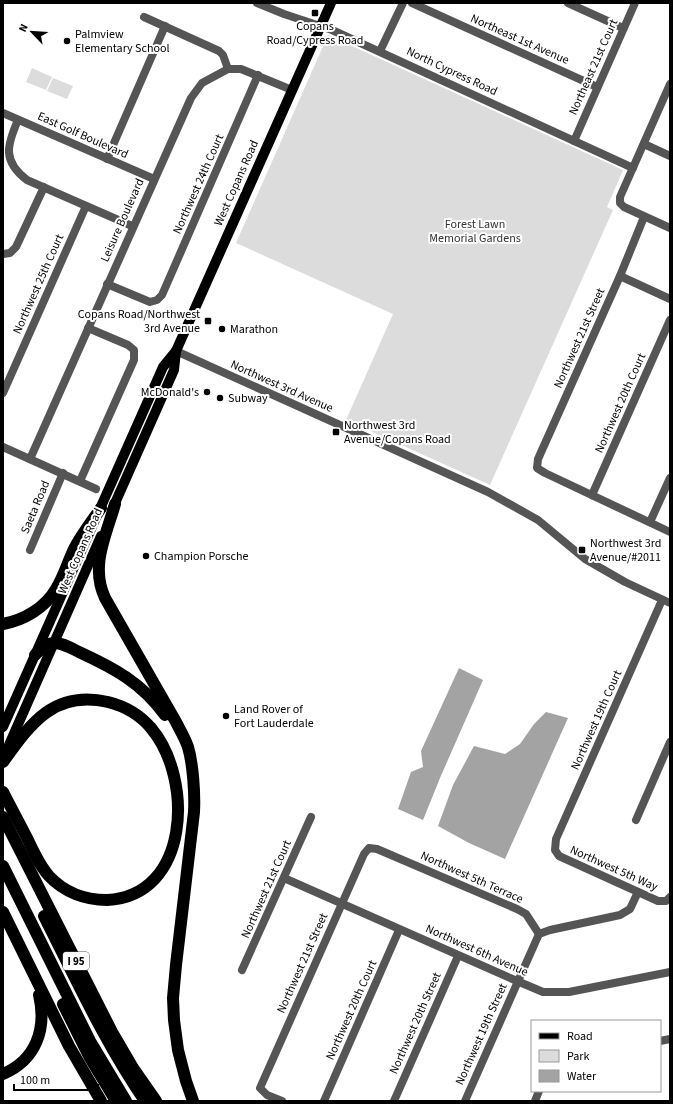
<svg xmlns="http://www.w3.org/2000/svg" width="673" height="1104" font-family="'Source Sans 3',sans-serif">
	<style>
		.green { fill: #dcdcdc }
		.water { fill: #a3a3a3 }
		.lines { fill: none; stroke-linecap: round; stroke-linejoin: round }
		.minor { stroke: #555; stroke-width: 8 }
		.major { stroke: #000; stroke-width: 10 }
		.highway { stroke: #000; stroke-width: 12 }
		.poi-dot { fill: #000; stroke: #fff; stroke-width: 1.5 }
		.labels { text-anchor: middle; stroke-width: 4; stroke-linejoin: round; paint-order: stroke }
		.shield { fill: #fff; stroke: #4c4c4c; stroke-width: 1 }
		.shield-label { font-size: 11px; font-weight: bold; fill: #000 }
		.poi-label { font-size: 12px; fill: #000; stroke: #fff; text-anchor: start }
		.street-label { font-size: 12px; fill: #000; stroke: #fff }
		.park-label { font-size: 12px; fill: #333; stroke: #fff }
	</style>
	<rect width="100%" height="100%" fill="#fff"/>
	<g class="green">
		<path d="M328 35 623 170 607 207 613 210 490 485 346 420 393 314 236 243Z"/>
		<path d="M32 68 52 77 46 90 26 82Z"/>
		<path d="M53 78 73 86 67 99 47 91Z"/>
	</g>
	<g class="water">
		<path d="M459 668 483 680 440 778 423 820 398 809 411 772 423 767 421 751Z"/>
		<path d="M546 712 568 718 505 859 469 843 438 826 453 785 474 746 505 754 520 744 534 724Z"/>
	</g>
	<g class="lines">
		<g class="minor">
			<path d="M257 3 284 14 332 30 633 168"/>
			<path d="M412 3 597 87"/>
			<path d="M568 3 623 28"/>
			<path d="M144 17 219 51 223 55 228 69"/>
			<path d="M380 51 403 3"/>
			<path d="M670 84 620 197V203L624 207 670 228"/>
			<path d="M3 113 154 179"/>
			<path d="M18 120C7 145 2 161 27 180L132 226"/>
			<path d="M574 141 635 3"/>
			<path d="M644 144 670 156"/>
			<path d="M107 159 165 26"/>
			<path d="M644 217 620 276 538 459 537 468 545 473 670 532"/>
			<path d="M3 254 10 253 16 247 44 187"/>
			<path d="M620 276 670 299"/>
			<path d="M107 284 150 302 157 300 162 295 258 75"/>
			<path d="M176 351 488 492 538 520 585 559 625 582 670 603"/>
			<path d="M3 393 86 206"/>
			<path d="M3 447 96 489"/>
			<path d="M30 459 191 98 202 83 228 69H241L292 90"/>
			<path d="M80 481 134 360V350L128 345 88 328"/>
			<path d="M592 495 670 320"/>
			<path d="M650 522 670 478"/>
			<path d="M30 550 63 473"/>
			<path d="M662 600 556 839 555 850 559 856 658 901H666L670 897"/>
			<path d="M636 820 670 742"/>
			<path d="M284 878 517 981 543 992H569L670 972"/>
			<path d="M242 970 311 817"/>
			<path d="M660 1041 670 1039"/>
			<path d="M282 1101 267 1095 260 1088 364 854 369 848 377 849 517 909 526 914 539 934 550 930 620 915 630 909 638 892"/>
			<path d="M324 1101 399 930"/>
			<path d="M394 1101 458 956"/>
			<path d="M465 1101 539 934"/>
			<path d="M535 1101 539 1091"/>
		</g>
		<g class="major">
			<path d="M112 510 174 370 176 351"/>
			<path d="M3 727 163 367 176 351 331 3"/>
			<path d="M5 754 101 536"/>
		</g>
		<g class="highway">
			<path d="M115 504C106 536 90 566 105 598L176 722C180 730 185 738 188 747 193 764 195 794 194 812L176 965 173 998 174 1020 178 1050 186 1081 193 1101"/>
			<path d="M3 624C24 620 45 608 56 589 64 576 68 561 75 547 82 534 92 521 101 508"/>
			<path d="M35 655C40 650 45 644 53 643 61 642 71 648 79 652 114 668 142 683 165 715"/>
			<path d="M3 762C31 723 54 690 108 702 124 706 140 715 151 728 194 779 190 896 107 900 85 900 64 892 49 876 40 866 34 853 28 840 20 824 11 808 3 792"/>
			<path d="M3 817 112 1032 133 1068 156 1101"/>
			<path d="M3 866 90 1041 126 1101"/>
			<path d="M3 912 69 1046 101 1101"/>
			<path d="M44 916C76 979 105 1043 145 1101"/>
			<path d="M63 1004 90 1058 116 1101"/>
			<path d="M3 1074C36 1060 47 1029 39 995"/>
		</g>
	</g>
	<g class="poi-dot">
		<rect x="311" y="9" width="8" height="8" rx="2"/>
		<circle cx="67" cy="41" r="4"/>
		<rect x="204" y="317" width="8" height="8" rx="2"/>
		<circle cx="222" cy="329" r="4"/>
		<circle cx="207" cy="392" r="4"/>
		<circle cx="220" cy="398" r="4"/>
		<rect x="332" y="428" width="8" height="8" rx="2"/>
		<rect x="578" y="546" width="8" height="8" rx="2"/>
		<circle cx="146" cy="556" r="4"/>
		<circle cx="226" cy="716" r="4"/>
	</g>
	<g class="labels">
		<rect class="shield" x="63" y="952" width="26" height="18" rx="3"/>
		<g class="shield-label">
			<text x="76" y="965">I 95</text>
		</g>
		<g class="poi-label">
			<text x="315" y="30" text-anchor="middle">Copans<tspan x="315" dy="14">Road/Cypress Road</tspan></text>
			<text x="75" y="38">Palmview<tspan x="75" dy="14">Elementary School</tspan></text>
			<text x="200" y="318" text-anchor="end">Copans Road/Northwest<tspan x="200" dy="14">3rd Avenue</tspan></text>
			<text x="230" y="333">Marathon</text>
			<text x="199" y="396" text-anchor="end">McDonald's</text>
			<text x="228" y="402">Subway</text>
			<text x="344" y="429">Northwest 3rd<tspan x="344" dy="14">Avenue/Copans Road</tspan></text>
			<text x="590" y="547">Northwest 3rd<tspan x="590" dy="14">Avenue/#2011</tspan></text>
			<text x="154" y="560">Champion Porsche</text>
			<text x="234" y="713">Land Rover of<tspan x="234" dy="14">Fort Lauderdale</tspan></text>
		</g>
		<g class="street-label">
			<text transform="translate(520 39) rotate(24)" y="4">Northeast 1st Avenue</text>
			<text transform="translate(593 67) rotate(-66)" y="4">Northeast 21st Court</text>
			<text transform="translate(452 71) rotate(25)" y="4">North Cypress Road</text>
			<text transform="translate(83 135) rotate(24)" y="4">East Golf Boulevard</text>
			<text transform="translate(236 183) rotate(-66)" y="4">West Copans Road</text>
			<text transform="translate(198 184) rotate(-66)" y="4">Northwest 24th Court</text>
			<text transform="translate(122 220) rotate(-66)" y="4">Leisure Boulevard</text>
			<text transform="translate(38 284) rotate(-66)" y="4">Northwest 25th Court</text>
			<text transform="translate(579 338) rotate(-66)" y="4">Northwest 21st Street</text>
			<text transform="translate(282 386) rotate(24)" y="4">Northwest 3rd Avenue</text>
			<text transform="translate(620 403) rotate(-66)" y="4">Northwest 20th Court</text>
			<text transform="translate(35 507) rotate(-67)" y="4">Saeta Road</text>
			<text transform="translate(80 551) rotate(-66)" y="4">West Copans Road</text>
			<text transform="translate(596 720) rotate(-66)" y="4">Northwest 19th Court</text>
			<text transform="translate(614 868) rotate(24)" y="4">Northwest 5th Way</text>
			<text transform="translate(472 877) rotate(24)" y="4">Northwest 5th Terrace</text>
			<text transform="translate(266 889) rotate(-66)" y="4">Northwest 21st Court</text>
			<text transform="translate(477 950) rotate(24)" y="4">Northwest 6th Avenue</text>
			<text transform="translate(302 963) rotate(-66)" y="4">Northwest 21st Street</text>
			<text transform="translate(351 1010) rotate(-66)" y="4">Northwest 20th Court</text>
			<text transform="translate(415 1023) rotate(-66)" y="4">Northwest 20th Street</text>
			<text transform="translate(481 1034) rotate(-66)" y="4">Northwest 19th Street</text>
		</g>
		<g class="park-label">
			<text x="475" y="228">Forest Lawn<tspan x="475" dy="14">Memorial Gardens</tspan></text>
		</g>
	</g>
	<rect width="673" height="1104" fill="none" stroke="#000000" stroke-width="8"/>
	<rect x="531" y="1020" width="130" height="72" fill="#ffffff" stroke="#999999"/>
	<rect x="539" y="1033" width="20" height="6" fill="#000000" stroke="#999999"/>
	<text x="567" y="1040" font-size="12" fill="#000000">Road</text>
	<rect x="539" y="1050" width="20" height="12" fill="#dcdcdc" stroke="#999999"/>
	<text x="567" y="1060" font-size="12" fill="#000000">Park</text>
	<rect x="539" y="1070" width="20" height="12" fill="#a3a3a3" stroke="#999999"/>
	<text x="567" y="1080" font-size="12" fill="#000000">Water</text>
	<g transform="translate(32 32) rotate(295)" stroke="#ffffff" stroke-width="3" paint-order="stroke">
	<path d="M0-3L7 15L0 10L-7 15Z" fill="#000000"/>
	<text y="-6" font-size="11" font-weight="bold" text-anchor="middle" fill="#000000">N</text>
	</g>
	<path d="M14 1084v6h84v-6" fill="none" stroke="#000000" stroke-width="2"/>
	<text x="20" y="1084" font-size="12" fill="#000000" stroke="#ffffff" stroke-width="3" paint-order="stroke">100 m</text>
</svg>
